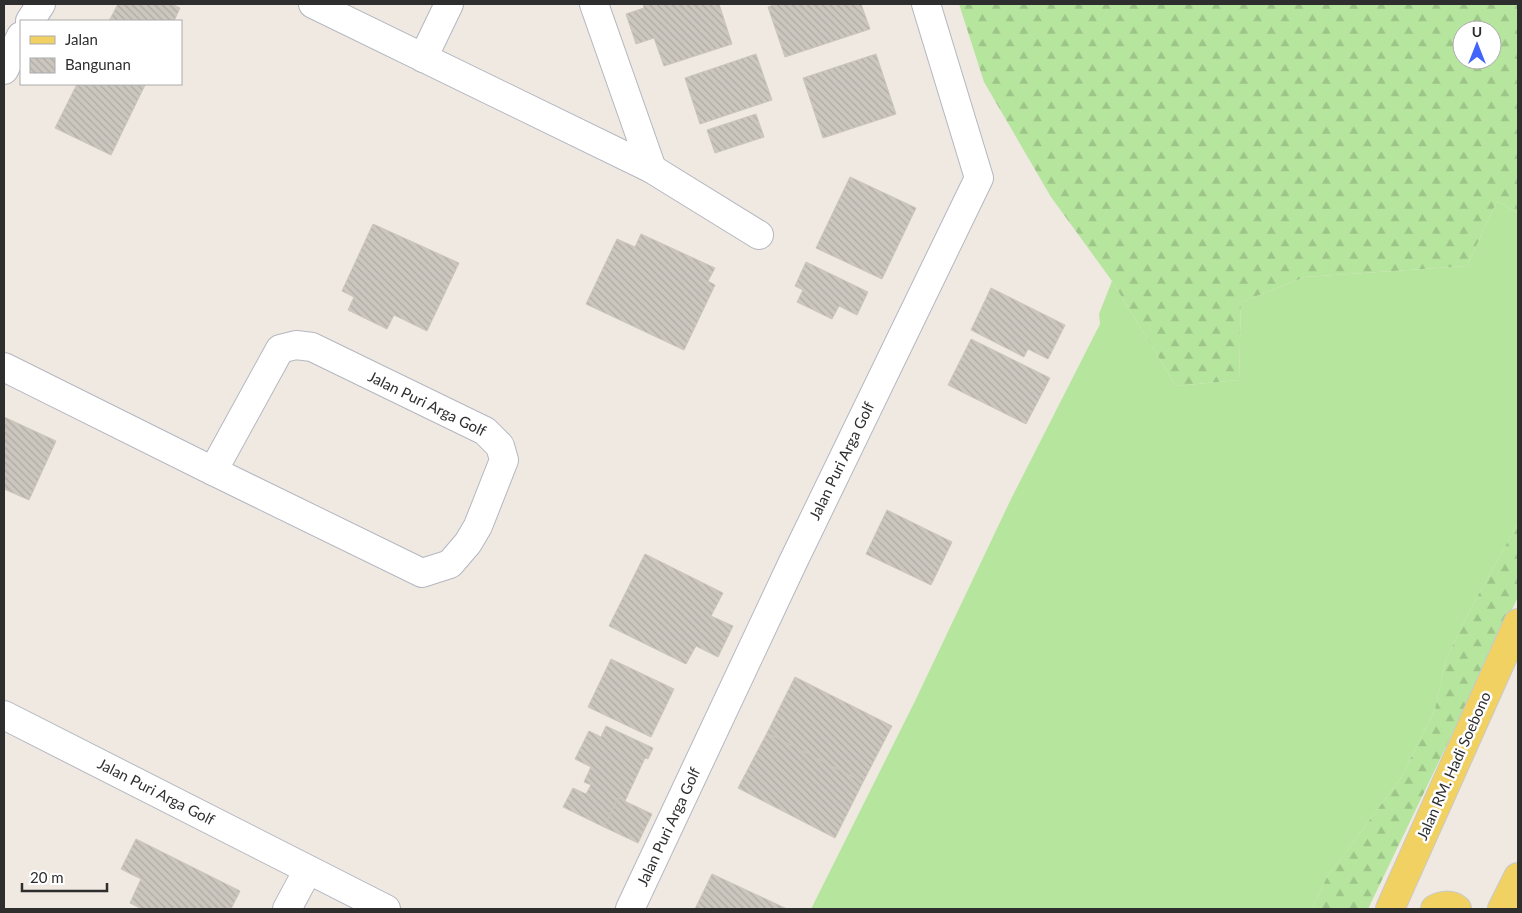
<svg xmlns="http://www.w3.org/2000/svg" width="1522" height="913" font-family="Lato,sans-serif">
	<style>
		.grass { fill: #b6e59e }
		.forest { fill: url(#forest-firs); fill-rule: evenodd }
		.building { fill: url(#building-back-hatch); stroke: #cbc5ba }
		.lines { fill: none; stroke-linecap: round; stroke-linejoin: round }
		.minor-casing { stroke: #b4b7c1; stroke-width: 30 }
		.major-casing { stroke: #c9c9c9; stroke-width: 30 }
		.minor { stroke: #fff; stroke-width: 28 }
		.major { stroke: #f2d163; stroke-width: 28 }
		.labels { text-anchor: middle; stroke-width: 5; stroke-linejoin: round; paint-order: stroke }
		.street-label { font-size: 15px; fill: #2e2e2e; stroke: #fff }
	</style>
	<defs>
		<pattern id="forest-firs" width="22" height="20" patternUnits="userSpaceOnUse" patternTransform="scale(1.25)"><rect width="22" height="20" fill="#b6e59e"/><path d="M5 1l3.5 6h-7zM16 11l3.5 6h-7z" fill="#9dc588"/></pattern>
		<pattern id="building-back-hatch" width="6" height="6" patternUnits="userSpaceOnUse" patternTransform="scale(1.25)"><rect width="6" height="6" fill="#cbc7bf"/><path d="M-1 5l2 2M0 0l6 6M5-1l2 2" fill="none" stroke="#afaba4"/></pattern>
	</defs>
	<rect width="100%" height="100%" fill="#efe9e1"/>
	<path class="grass" d="M1497 201 1518 213V523L1470 610 1446 659 1435 709 1401 778 1327 877 1312 909H811L916 699 1011 499 1100 324 1099 314 1112 281 1176 386 1239 380 1241 302 1305 277 1467 266Z"/>
	<g class="forest">
		<path d="M959 4H1518V213L1497 201 1467 266 1305 277 1241 302 1239 380 1176 386 1112 281 1051 197 984 82ZM1462 30H1492V60H1462Z"/>
		<path d="M1518 523V597L1368 909H1312L1327 877 1401 778 1435 709 1446 659 1470 610Z"/>
	</g>
	<g class="building">
		<path d="M118 4H172L180 8 174 21H109Z"/>
		<path d="M643 4H719L732 44 664 66 654 38 636 44 626 14 644 8Z"/>
		<path d="M776 4H861L870 29 785 57 768 7Z"/>
		<path d="M756 54 772 100 700 124 685 78Z"/>
		<path d="M876 54 896 114 823 138 803 78Z"/>
		<path d="M77 84 145 85 111 155 55 128Z"/>
		<path d="M756 114 764 137 715 153 707 130Z"/>
		<path d="M850 177 916 208 882 279 816 248Z"/>
		<path d="M373 224 459 263 427 331 394 315 387 329 348 310 354 297 342 291Z"/>
		<path d="M641 234 715 268 708 281 715 285 684 350 586 304 617 239 635 247Z"/>
		<path d="M806 262 868 292 857 315 839 306 832 319 797 302 803 290 795 286Z"/>
		<path d="M991 288 1065 325 1048 359 1028 349 1024 357 971 330Z"/>
		<path d="M971 339 1050 378 1026 424 948 385Z"/>
		<path d="M4 417 56 441 29 500 4 489Z"/>
		<path d="M887 510 952 542 931 585 866 554Z"/>
		<path d="M645 554 723 593 711 616 733 626 718 657 696 646 686 664 609 626Z"/>
		<path d="M611 659 674 689 651 737 588 707Z"/>
		<path d="M795 677 892 726 863 782 767 733Z"/>
		<path d="M606 726 653 748 648 759 645 758 625 801 618 798 604 827 563 807 573 788 586 794 591 785 584 782 591 767 575 759 589 731 601 737Z"/>
		<path d="M767 733 863 782 835 838 738 788Z"/>
		<path d="M618 798 652 814 638 843 604 827Z"/>
		<path d="M136 839 240 891 231 909H142L130 903 141 879 121 869Z"/>
		<path d="M712 874 787 909H695Z"/>
	</g>
	<g class="lines">
		<g class="minor-casing">
			<g id="minor">
				<path d="M313 4 652 169 759 235"/>
				<path d="M594 4 652 169"/>
				<path d="M30 21 41 4"/>
				<path d="M423 58 449 4"/>
				<path d="M4 70 21 36"/>
				<path d="M296 345 312 347 485 431 500 446 504 460 478 526 468 543 450 564 422 573 213 471 280 349Z"/>
				<path d="M4 367 213 471"/>
				<path d="M4 715 386 909"/>
				<path d="M287 909 308 870"/>
				<path d="M630 909 793 562 979 178 926 4"/>
			</g>
		</g>
		<g class="major-casing">
			<g id="major">
				<path d="M1390 909 1518 623"/>
				<path d="M1435 909C1441 905 1451 904 1457 909"/>
				<path d="M1502 909 1518 877"/>
			</g>
		</g>
		<use href="#minor" class="minor"/>
		<use href="#major" class="major"/>
	</g>
	<g class="labels">
		<g class="street-label">
			<text transform="translate(427 404) rotate(26)" y="5">Jalan Puri Arga Golf</text>
			<text transform="translate(842 461) rotate(-64)" y="5">Jalan Puri Arga Golf</text>
			<text transform="translate(1454 766) rotate(-66)" y="5">Jalan RM. Hadi Soebono</text>
			<text transform="translate(156 792) rotate(27)" y="5">Jalan Puri Arga Golf</text>
			<text transform="translate(669 827) rotate(-65)" y="5">Jalan Puri Arga Golf</text>
		</g>
	</g>
	<rect width="1522" height="913" fill="none" stroke="#2e2e2e" stroke-width="10"/>
	<rect x="20" y="20" width="162" height="65" fill="#ffffff" stroke="#ababab"/>
	<rect x="30" y="36" width="25" height="8" fill="#f2d163" stroke="#ababab"/>
	<text x="65" y="45" font-size="15" fill="#2e2e2e">Jalan</text>
	<rect x="30" y="58" width="25" height="15" fill="url(#building-back-hatch)" stroke="#ababab"/>
	<text x="65" y="70" font-size="15" fill="#2e2e2e">Bangunan</text>
	<g transform="translate(1477 45)"><circle r="24" fill="#ffffff" stroke="#ababab"/>
	<path d="M0-4L9 19L0 12L-9 19Z" fill="#4264fb"/>
	<text y="-8" font-size="14" font-weight="bold" text-anchor="middle" fill="#2e2e2e">U</text>
	</g>
	<path d="M22 883v8h85v-8" fill="none" stroke="#2e2e2e" stroke-width="2.5"/>
	<text x="30" y="883" font-size="15" fill="#2e2e2e" stroke="#ffffff" stroke-width="4" paint-order="stroke">20 m</text>
</svg>
